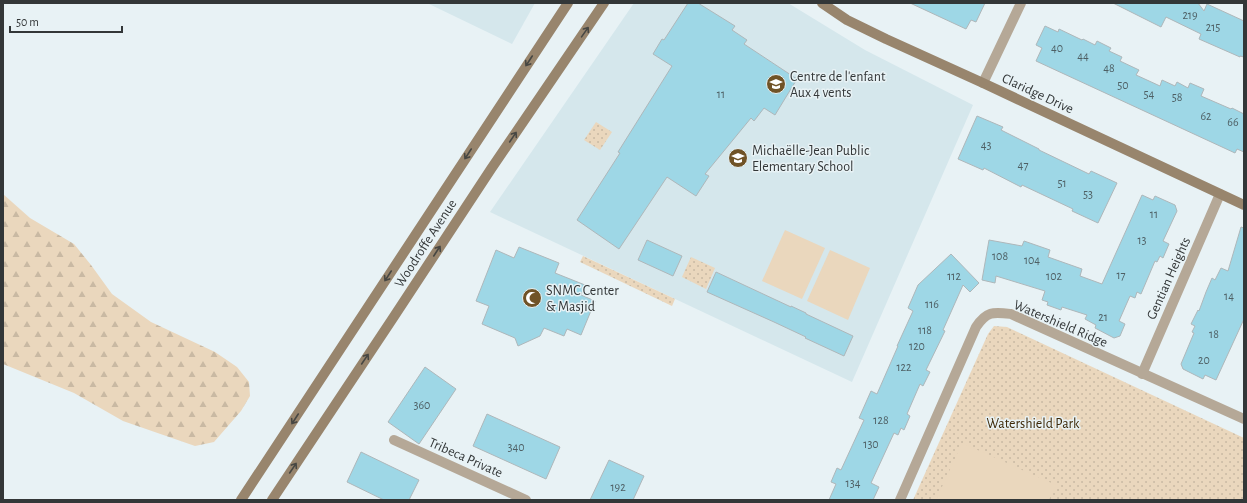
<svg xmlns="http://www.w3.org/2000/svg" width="1247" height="503" font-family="'Alegreya Sans',sans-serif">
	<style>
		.built { fill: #d5e7ec }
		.green { fill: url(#green-dots) }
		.forest { fill: url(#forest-firs) }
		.pitch { fill: #ead7bd }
		.building { fill: #9ed7e6; stroke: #aeb7ba }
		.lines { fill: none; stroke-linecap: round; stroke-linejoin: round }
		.street { stroke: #b5a897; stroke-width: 10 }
		.secondary { stroke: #98856d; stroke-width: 10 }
		.oneway { stroke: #474743 }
		.labels { text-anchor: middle; stroke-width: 3; stroke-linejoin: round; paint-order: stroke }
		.number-label { font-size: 12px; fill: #4e5f64 }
		.poi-label { font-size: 14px; fill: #333738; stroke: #e8f2f5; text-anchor: start }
		.street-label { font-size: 14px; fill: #333738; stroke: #e8f2f5 }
		.park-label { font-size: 14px; fill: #3e2908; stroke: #e8f2f5 }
	</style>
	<defs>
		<pattern id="green-dots" width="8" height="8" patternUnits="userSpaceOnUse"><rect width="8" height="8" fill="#ead7bd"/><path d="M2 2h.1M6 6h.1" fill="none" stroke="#c9b9a3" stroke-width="1.8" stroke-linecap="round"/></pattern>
		<pattern id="forest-firs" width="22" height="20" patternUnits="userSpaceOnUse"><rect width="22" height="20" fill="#ead7bd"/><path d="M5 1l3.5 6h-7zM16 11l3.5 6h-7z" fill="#c9b9a3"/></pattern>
	</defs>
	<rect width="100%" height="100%" fill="#e8f2f5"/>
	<g class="built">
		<path d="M427 3H535L512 44Z"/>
		<path d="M634 3H788L865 50 973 105 852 382 490 212Z"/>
	</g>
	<g class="green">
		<path d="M596 122 612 132 600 150 584 140Z"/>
		<path d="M583 256 675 299 672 306 580 262Z"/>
		<path d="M691 257 715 268 706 289 682 277Z"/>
		<path d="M994 326 1007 327 1244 438V500H913L988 334Z"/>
	</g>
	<path class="forest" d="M3 194 30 218 74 244 91 265 112 294 151 322 215 352 237 367 249 382 250 396 241 411 214 442 195 446 123 421 74 393 3 364Z"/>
	<g class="pitch">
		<path d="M785 230 825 248 802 299 762 281Z"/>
		<path d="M830 250 870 268 848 320 807 301Z"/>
		<path d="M962 443 1056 485 1049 500H936Z"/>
	</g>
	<g class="building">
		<path d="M688 3H698L735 26 732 30 747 40 744 44 797 79 775 115 764 108 754 121 751 118 705 174 709 176 696 196 667 177 619 249 577 220 620 153 618 152 672 66 653 54 662 39 664 40Z"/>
		<path d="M910 3H985L976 22 971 20 966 29Z"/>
		<path d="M1113 3H1198L1204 11 1207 4 1244 21V57L1240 56V57L1199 39 1201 34 1166 17 1161 27Z"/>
		<path d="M1045 26 1058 32 1059 29 1082 40 1083 39 1095 45 1097 41 1111 48 1109 51 1122 57 1120 61 1139 70 1136 75 1160 86 1162 80 1175 86 1177 82 1188 88 1190 83 1204 89 1201 96 1231 109 1232 108 1244 114V152L1237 149 1235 153 1036 61 1042 48 1036 45Z"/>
		<path d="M977 116 1003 127 1001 130 1039 149V150L1089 174 1091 171 1117 183 1098 223 1072 211 1073 209 1022 185 1021 187 984 168 983 170 958 159Z"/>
		<path d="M1142 195 1153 200 1155 196 1175 205 1177 211 1163 241 1169 244 1163 258 1160 256 1157 262 1155 261 1141 294 1137 292 1135 298 1130 296 1119 321 1125 324 1120 336 1114 338 1095 328 1096 325 1085 319 1087 315 1062 307 1061 310 1047 305 1048 302 1042 300 1045 291 996 276 995 283 982 280 989 240 1022 246 1024 241 1050 250 1048 257 1082 269 1080 276 1102 284Z"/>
		<path d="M1241 227 1244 228V319L1216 380 1205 375 1203 379 1183 369 1181 364 1194 333 1192 332 1195 326 1191 324 1198 310 1199 311 1206 292 1212 278 1215 280 1221 268 1228 271Z"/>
		<path d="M647 240 682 256 673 276 638 260Z"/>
		<path d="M519 247 559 263 555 273 585 285 581 295 595 301 581 335 567 329 564 336 544 328 540 336 518 346 515 338 482 324 489 306 476 301 496 250 514 258Z"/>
		<path d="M951 254 979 283 970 292 963 285 943 330 945 331 926 370 930 372 923 386 920 384 907 414 910 416 904 430 901 428 898 435 894 433 871 483 879 487 873 500H829L836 484 831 482 837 468 841 470 864 420 859 418 871 391 877 394 898 346H897L913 311 908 308 918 285Z"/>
		<path d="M716 272 791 307V306L806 313V314L853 336 844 356 805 338 806 337 774 322 707 292Z"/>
		<path d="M425 367 456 389 419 444 388 422Z"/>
		<path d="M487 414 560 447 546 479 473 446Z"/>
		<path d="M361 452 419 480 409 500H384L347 482Z"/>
		<path d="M609 460 644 476 633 500H590Z"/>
	</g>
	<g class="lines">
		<g class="street">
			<path d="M983 83 1021 3"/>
			<path d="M1142 374 1220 194"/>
			<path d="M394 440 526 500"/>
			<path d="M900 500 976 327C987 311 993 312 1011 314L1244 419"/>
		</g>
		<g class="secondary">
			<path d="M822 3 847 20 886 39 983 83 1244 205"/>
			<path d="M241 500 568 3"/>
			<path d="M272 500 395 315 491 169 604 3"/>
		</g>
	</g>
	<defs><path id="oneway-shaft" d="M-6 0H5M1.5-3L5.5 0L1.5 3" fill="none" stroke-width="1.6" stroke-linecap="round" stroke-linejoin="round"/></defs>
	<g class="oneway">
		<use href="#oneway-shaft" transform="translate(585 32) rotate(-55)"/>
		<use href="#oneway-shaft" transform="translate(529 61) rotate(123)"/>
		<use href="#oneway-shaft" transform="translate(513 137) rotate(-56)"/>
		<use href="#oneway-shaft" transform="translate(468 154) rotate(123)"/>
		<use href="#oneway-shaft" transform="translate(437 251) rotate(-57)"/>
		<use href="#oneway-shaft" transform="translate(388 276) rotate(123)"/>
		<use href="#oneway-shaft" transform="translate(365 359) rotate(-56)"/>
		<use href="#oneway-shaft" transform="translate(295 419) rotate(123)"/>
		<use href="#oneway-shaft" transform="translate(293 468) rotate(-56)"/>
	</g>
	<defs>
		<g id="school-disc" transform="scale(1)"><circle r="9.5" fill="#705327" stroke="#e8f2f5"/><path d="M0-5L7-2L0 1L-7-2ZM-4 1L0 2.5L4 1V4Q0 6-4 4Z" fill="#fff"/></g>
		<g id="mosque-disc" transform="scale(1)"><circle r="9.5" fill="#705327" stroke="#e8f2f5"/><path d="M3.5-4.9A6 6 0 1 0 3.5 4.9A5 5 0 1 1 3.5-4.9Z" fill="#fff"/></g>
	</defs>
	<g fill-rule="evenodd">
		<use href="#school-disc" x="776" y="84"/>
		<use href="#school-disc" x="738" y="158"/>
		<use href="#mosque-disc" x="532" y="298"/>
	</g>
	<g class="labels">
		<g class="number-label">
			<text x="1190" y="19">219</text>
			<text x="1213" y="31">215</text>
			<text x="1057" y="52">40</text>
			<text x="1083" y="60">44</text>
			<text x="1109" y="72">48</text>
			<text x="1123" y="89">50</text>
			<text x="721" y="98">11</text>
			<text x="1149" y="98">54</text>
			<text x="1177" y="101">58</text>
			<text x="1206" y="120">62</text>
			<text x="1233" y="126">66</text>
			<text x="986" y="149">43</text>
			<text x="1023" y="169">47</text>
			<text x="1062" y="187">51</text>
			<text x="1088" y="198">53</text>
			<text x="1154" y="218">11</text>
			<text x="1142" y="244">13</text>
			<text x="1000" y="260">108</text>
			<text x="1032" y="264">104</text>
			<text x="1121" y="279">17</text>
			<text x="954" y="280">112</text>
			<text x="1054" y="280">102</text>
			<text x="1229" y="300">14</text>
			<text x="932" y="308">116</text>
			<text x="1103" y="321">21</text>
			<text x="925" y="334">118</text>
			<text x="1214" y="338">18</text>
			<text x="917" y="350">120</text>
			<text x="1204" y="364">20</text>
			<text x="904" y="371">122</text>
			<text x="422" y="409">360</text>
			<text x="881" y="424">128</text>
			<text x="871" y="448">130</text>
			<text x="516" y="451">340</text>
			<text x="853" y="487">134</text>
			<text x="618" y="491">192</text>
		</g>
		<g class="poi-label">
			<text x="790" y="81">Centre de l'enfant<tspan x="790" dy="16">Aux 4 vents</tspan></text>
			<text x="752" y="155">Michaëlle-Jean Public<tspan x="752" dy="16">Elementary School</tspan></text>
			<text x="546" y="295">SNMC Center<tspan x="546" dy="16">&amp; Masjid</tspan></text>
		</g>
		<g class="street-label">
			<text transform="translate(1038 93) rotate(25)" y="5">Claridge Drive</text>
			<text transform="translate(425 243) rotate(-57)" y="5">Woodroffe Avenue</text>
			<text transform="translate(1168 278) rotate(-66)" y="5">Gentian Heights</text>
			<text transform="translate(1061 323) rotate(23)" y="5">Watershield Ridge</text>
			<text transform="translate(466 457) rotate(24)" y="5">Tribeca Private</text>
		</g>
		<g class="park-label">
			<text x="1033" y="428">Watershield Park</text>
		</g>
	</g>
	<rect width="1247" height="503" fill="none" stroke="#333738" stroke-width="8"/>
	<path d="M10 26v6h112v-6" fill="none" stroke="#333738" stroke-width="2"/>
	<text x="16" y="26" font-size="12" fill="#333738" stroke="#e8f2f5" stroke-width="3" paint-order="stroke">50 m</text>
</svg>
